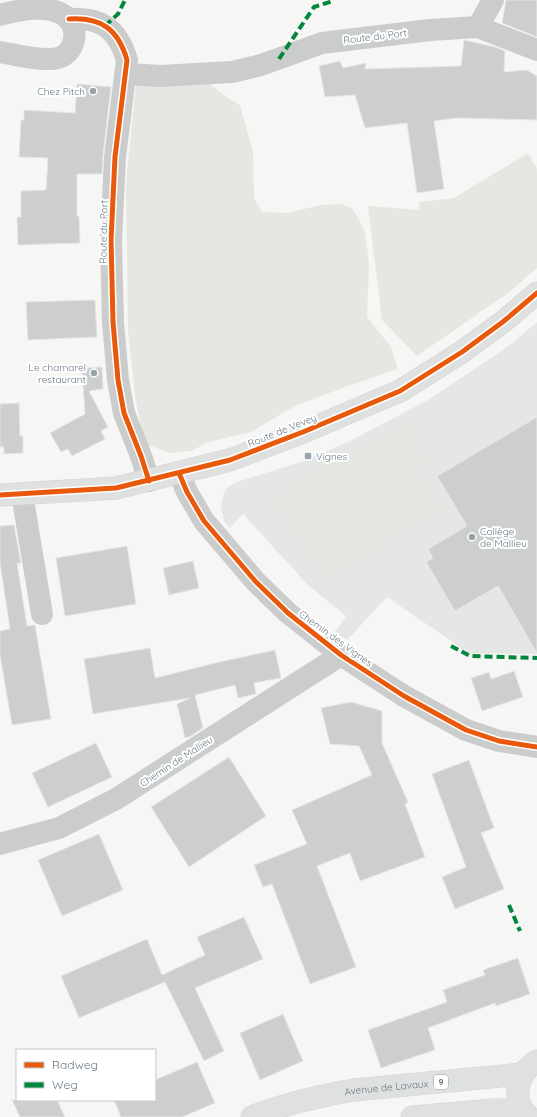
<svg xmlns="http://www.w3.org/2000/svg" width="537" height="1117" font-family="Quicksand,sans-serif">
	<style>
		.built { fill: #e5e6e6 }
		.green { fill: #e5e8e2 }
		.building { fill: #cdcfcf; stroke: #e6e6e4 }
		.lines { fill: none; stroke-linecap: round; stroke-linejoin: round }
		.major-casing { stroke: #d2d3d3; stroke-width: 23 }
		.minor { stroke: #cbcccc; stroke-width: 22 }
		.major { stroke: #dfe0e0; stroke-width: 22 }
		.quiet { stroke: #00873e; stroke-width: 4; stroke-dasharray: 8 4; stroke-linecap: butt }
		.cycleway-casing { stroke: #fff; stroke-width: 8 }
		.cycleway { stroke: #e8590c; stroke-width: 5 }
		.poi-dot { fill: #98a4ac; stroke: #fff; stroke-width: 1.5 }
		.labels { text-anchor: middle; stroke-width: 4; stroke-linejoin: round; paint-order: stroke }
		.shield { fill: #fff; stroke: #94a0aa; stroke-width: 1 }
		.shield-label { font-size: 9px; font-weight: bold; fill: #667885 }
		.street-label { font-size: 10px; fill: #667885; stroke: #fff }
		.poi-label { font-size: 10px; fill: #667885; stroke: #fff; text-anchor: end }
	</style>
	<rect width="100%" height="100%" fill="#f6f6f5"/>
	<path class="built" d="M537 322V654L467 653 453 642 387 597 347 640 335 632 346 616 308 585 243 514 230 528 224 521 221 508 222 499 226 489 234 483 301 462 348 442 430 399 507 347Z"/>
	<g class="green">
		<path d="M136 84H210L228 98 240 105 253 152 254 198 262 212 288 213 320 205 342 204 353 209 365 231 369 264 367 317 391 347 398 369 345 387 295 406 251 432 209 442 191 451 170 453 148 445 141 428 135 396 128 330 126 182Z"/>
		<path d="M528 153 537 169V268L508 293 417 356 382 320 368 206 419 210V202L454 198Z"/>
		<path d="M407 420 429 460 419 466 445 510 322 581 273 502 302 473Z"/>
	</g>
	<g class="building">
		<path d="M506 0H537V37L502 23Z"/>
		<path d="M464 40 495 47 505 51 504 72 527 70 537 76V120L457 118 434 121 444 189 417 193 407 123 365 128 355 95 325 97 319 66 340 61 343 68 366 63 365 69 461 66Z"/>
		<path d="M77 84 111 87 103 155 102 174H77V216H79L80 243 18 245 17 217H21V191L46 190 48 158 19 157 21 120H24V110L75 113Z"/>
		<path d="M95 300 97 337 28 340 26 302Z"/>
		<path d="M102 367 103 389 89 391 108 427 101 431 105 439 72 456 68 449 61 452 50 433 85 414 82 368Z"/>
		<path d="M19 403 20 436H23V453L4 454V447H0V404Z"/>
		<path d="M537 417V653L498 586 455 611 426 562 433 558 428 549 467 526 437 476Z"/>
		<path d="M14 525 21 563H17L27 626 35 625 51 719 12 725 0 655V631L10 629 0 563V526Z"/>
		<path d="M127 546 136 604 65 616 56 558Z"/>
		<path d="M193 561 199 588 169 595 163 568Z"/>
		<path d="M150 648 155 678 215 663 275 650 281 678 254 683 256 694 238 698 235 685 195 695 203 728 191 736 185 738 177 704 190 698 93 714 84 659Z"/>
		<path d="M514 671 523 697 482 711 471 678 489 672 491 679Z"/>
		<path d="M351 702 382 711V743L408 802 405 804 425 857 360 881 350 853 317 866 356 967 310 984 272 884 263 887 254 865 307 844 292 810 372 775 359 746 330 744 321 708Z"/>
		<path d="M96 743 112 777 48 807 32 773Z"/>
		<path d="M229 757 266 816 189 867 151 807Z"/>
		<path d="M469 760 494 828 481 833 504 889 455 909 442 877 466 867 432 774Z"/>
		<path d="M99 834 123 890 62 916 38 860Z"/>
		<path d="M244 917 263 959 195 988 224 1051 204 1061 165 982 79 1018 61 976 147 939 162 975 205 955 197 937Z"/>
		<path d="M518 958 530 994 496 1006 495 1003 428 1028 435 1050 381 1068 368 1030 447 1002 443 990 485 975 483 970Z"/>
		<path d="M283 1014 303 1061 260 1080 240 1033Z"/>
		<path d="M197 1062 215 1103 182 1117H121L114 1100H155V1080Z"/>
		<path d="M12 1100H57L65 1117H20Z"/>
	</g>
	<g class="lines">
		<g class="major-casing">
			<g id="major">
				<path d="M0 495 116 488 230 460 303 432 400 391 462 352 504 321 537 293"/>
				<path id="s1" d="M252 1117C284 1104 319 1096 354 1090L523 1074"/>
				<path d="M412 1117 493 1110H512L526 1114"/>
				<path d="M529 1117C510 1100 517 1073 537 1061"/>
			</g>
		</g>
		<g class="minor">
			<path d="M0 15C18 10 43 5 60 13 83 23 77 58 52 59 35 60 17 55 0 52"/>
			<path d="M69 19C101 17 118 29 127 60L115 157 111 240 113 322 118 380 124 413 141 456 149 481"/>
			<path d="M478 27 493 0"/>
			<path d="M127 74 160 76 232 72 261 65 322 43 430 30 478 27 537 50"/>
			<path d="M179 473 187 492 204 521 256 582 288 613 341 655 404 696 466 730 499 741 537 747"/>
			<path d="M22 494 42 614"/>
			<path d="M0 844 59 828 116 799 341 655"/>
		</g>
		<use href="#major" class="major"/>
		<g class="quiet">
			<path d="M105 26 118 14 125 0"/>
			<path d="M279 59 314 7 333 1 332 0"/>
			<path d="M451 646 470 656 537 658"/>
			<path d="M509 905 520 931"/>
		</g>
		<g class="cycleway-casing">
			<g id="cycleway">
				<path d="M69 19C101 17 118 29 127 60L115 157 111 240 113 322 118 380 124 413 141 456 149 481"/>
				<path d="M179 473 187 492 204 521 256 582 288 613 341 655 404 696 466 730 499 741 537 747"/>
				<path d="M0 495 116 488 230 460 303 432 400 391 462 352 504 321 537 293"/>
			</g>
		</g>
		<use href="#cycleway" class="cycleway"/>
	</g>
	<g class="poi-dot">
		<circle cx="93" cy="91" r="4"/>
		<circle cx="94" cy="373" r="4"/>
		<rect x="304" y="452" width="8" height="8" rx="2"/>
		<circle cx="472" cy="537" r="4"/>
	</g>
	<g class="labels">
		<rect class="shield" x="434" y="1075" width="14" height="14" rx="3"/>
		<g class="shield-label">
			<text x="441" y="1085">9</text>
		</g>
		<g class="street-label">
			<text transform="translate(375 36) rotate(-7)" y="4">Route du Port</text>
			<text transform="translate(103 232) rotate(-89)" y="4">Route du Port</text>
			<text transform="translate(282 430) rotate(-22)" y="4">Route de Vevey</text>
			<text transform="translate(336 638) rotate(36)" y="4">Chemin des Vignes</text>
			<text transform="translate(176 761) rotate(-33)" y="4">Chemin de Mallieu</text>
			<text dy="4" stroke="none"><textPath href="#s1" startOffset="138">Avenue de Lavaux</textPath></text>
		</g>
		<g class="poi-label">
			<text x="85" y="95">Chez Pitch</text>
			<text x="86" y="371">Le chamarel<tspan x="86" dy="12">restaurant</tspan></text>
			<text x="316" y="460" text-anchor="start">Vignes</text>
			<text x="480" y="535" text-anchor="start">Collège<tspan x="480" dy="12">de Mallieu</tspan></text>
		</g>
	</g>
	<rect x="16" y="1049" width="140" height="52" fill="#ffffff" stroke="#c2c9ce"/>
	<rect x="24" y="1062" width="20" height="6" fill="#e8590c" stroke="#c2c9ce"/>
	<text x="52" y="1069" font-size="12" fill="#667885">Radweg</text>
	<rect x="24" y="1082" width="20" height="6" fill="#00873e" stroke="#c2c9ce"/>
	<text x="52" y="1089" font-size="12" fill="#667885">Weg</text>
</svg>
